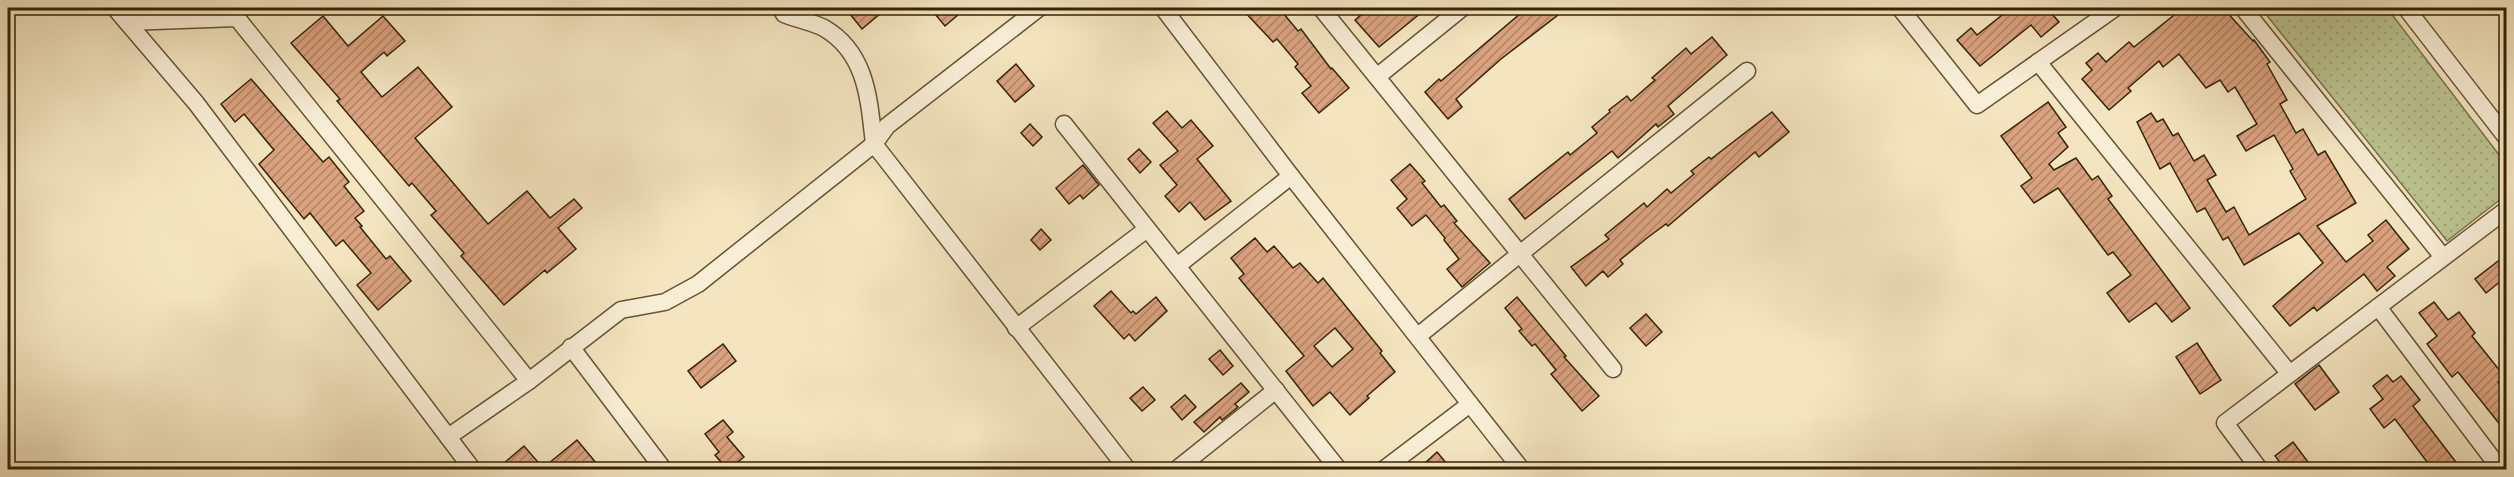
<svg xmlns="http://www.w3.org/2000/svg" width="2514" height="477" font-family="'IM FELL French Canon',serif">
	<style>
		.park { fill: url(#park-dots); stroke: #78744c; stroke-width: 1.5 }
		.building { fill: url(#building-hatch); stroke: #352307; stroke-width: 1.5; fill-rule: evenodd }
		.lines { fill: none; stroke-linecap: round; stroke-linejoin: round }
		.street-casing { stroke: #655435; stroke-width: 19 }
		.street { stroke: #f8eed6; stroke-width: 16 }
	</style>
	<defs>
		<pattern id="park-dots" width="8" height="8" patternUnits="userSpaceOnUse" patternTransform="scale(1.5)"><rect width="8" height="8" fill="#bcc492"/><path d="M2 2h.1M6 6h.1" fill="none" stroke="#a2a87c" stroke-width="1.8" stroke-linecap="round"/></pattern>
		<pattern id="building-hatch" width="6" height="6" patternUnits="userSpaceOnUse" patternTransform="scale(1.5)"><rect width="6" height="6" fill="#daa27f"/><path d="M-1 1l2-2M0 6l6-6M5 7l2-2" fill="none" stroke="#b28466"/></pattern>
	</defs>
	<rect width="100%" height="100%" fill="#f4e5c0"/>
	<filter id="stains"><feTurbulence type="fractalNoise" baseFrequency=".00333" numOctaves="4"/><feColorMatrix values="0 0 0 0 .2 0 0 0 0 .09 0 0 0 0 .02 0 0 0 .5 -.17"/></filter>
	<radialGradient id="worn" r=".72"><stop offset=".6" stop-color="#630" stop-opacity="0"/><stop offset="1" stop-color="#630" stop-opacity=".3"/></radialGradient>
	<path class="park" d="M2261 8H2387L2506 164V195L2447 241Z"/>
	<g class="building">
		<path d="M857 8H887L862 29 850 14Z"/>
		<path d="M930 8H966L945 26Z"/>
		<path d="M1241 8H1279L1298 31 1301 29 1331 69 1332 68 1349 88 1319 113 1302 93 1311 86 1295 67 1298 64 1277 39 1273 42Z"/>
		<path d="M1369 8H1379L1385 14 1393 8H1427L1379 47 1355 20Z"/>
		<path d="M1527 8H1567L1501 59 1456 99 1462 107 1448 119 1425 92 1439 79 1441 81Z"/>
		<path d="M2011 8H2047L2059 22 2041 37 2031 25 1980 66 1957 40 1971 28 1977 35Z"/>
		<path d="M2183 8H2223L2253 41 2254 40 2270 62 2267 64 2287 100 2280 104 2296 133 2303 129 2318 155 2325 151 2356 203 2317 226 2346 262 2373 241 2368 235 2386 220 2409 249 2387 267 2395 276 2377 291 2364 274 2317 311 2314 307 2290 326 2273 306 2323 263 2299 233 2244 265 2228 237 2223 240 2205 208 2197 212 2170 163 2160 169 2137 122 2151 113 2157 122 2163 119 2173 136 2178 133 2194 161 2204 155 2216 175 2207 180 2226 212 2234 207 2249 235 2306 199 2290 171 2293 169 2274 135 2246 151 2237 136 2257 124 2235 87 2228 92 2220 80 2206 88 2179 54 2163 67 2159 61 2128 88 2131 91 2109 110 2082 79 2092 70 2086 63 2098 53 2106 62 2129 42 2134 47Z"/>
		<path d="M323 16 348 46 383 16 405 41 387 56 384 52 361 72 382 97 418 67 452 107 415 138 488 224 527 191 550 218 574 199 582 208 558 228 576 249 547 273 545 270 504 305 461 256 464 253 431 215 436 211 412 183 409 186 337 101 340 99 291 43Z"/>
		<path d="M1712 37 1727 55 1668 106 1674 114 1658 127 1656 124 1618 158 1612 151 1525 219 1509 199 1568 152 1570 155 1597 133 1592 127 1610 112 1609 110 1627 96 1631 101 1655 80 1652 78 1686 48 1691 54Z"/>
		<path d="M1016 64 1034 86 1015 102 997 81Z"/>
		<path d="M251 79 323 162 329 157 349 182 344 186 364 211 355 218 362 226 360 227 386 259 390 256 411 281 378 310 357 285 371 273 343 240 336 246 310 213 304 219 259 164 274 150 244 114 235 122 221 104Z"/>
		<path d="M2048 102 2066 127 2058 133 2068 147 2049 164 2054 170 2076 158 2092 180 2098 176 2112 196 2108 199 2190 308 2172 322 2156 303 2129 322 2107 293 2131 275 2113 252 2108 255 2058 188 2034 203 2021 186 2032 178 2001 136Z"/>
		<path d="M1167 111 1182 128 1191 120 1213 146 1197 159 1231 201 1205 220 1190 202 1179 212 1165 196 1177 185 1160 165 1178 151 1153 123Z"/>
		<path d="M1772 112 1789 132 1759 157 1755 152 1668 226 1666 224 1647 238 1620 260 1623 264 1608 277 1603 271 1586 286 1571 267 1609 239 1605 235 1644 203 1647 207 1667 189 1671 193 1694 174 1691 171 1709 157 1711 159Z"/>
		<path d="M1030 124 1042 137 1033 146 1021 133Z"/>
		<path d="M1139 149 1151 162 1140 173 1128 159Z"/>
		<path d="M1410 164 1425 181 1422 183 1441 207 1444 205 1457 221 1454 223 1490 263 1462 287 1447 269 1459 259 1444 240 1445 238 1426 215 1412 226 1397 208 1407 199 1391 180Z"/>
		<path d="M1083 165 1099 185 1083 199 1080 195 1069 204 1056 188Z"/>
		<path d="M1041 229 1051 240 1040 250 1031 240Z"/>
		<path d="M1255 238 1267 252 1274 246 1293 268 1300 263 1318 283 1323 278 1382 351 1380 353 1395 372 1367 396 1369 398 1350 415 1330 392 1313 406 1286 371 1304 356 1239 278 1244 274 1231 258ZM1335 328 1353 349 1332 367 1314 346Z"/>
		<path d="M2506 255V277L2486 293 2475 279Z"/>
		<path d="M1111 291 1131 313 1133 311 1136 314 1156 297 1167 311 1135 341 1129 334 1124 339 1094 306Z"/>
		<path d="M1517 297 1566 356 1564 357 1599 396 1582 411 1551 374 1556 370 1535 344 1532 346 1519 331 1522 329 1505 308Z"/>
		<path d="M2434 302 2448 320 2459 312 2475 333 2472 336 2505 377 2498 382 2506 393V432L2458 372 2452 377 2427 344 2437 336 2419 313Z"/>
		<path d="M1646 314 1662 332 1646 346 1630 328Z"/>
		<path d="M2197 343 2221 380 2200 394 2176 357Z"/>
		<path d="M723 344 736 361 701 388 688 371Z"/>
		<path d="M1220 350 1233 366 1223 375 1209 359Z"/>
		<path d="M2319 365 2339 392 2315 410 2295 384Z"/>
		<path d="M2387 375 2393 382 2401 376 2420 400 2413 406 2462 470H2433L2395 419 2384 428 2370 409 2383 399 2373 386Z"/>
		<path d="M1241 383 1249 392 1235 404 1238 407 1222 420 1220 417 1204 432 1194 422Z"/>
		<path d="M1143 387 1155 400 1142 411 1130 398Z"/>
		<path d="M1185 395 1196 407 1182 420 1171 407Z"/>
		<path d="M723 420 733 432 727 437 744 457 728 470 715 455 719 452 705 434Z"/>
		<path d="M577 440 602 470H496L524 446 543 468Z"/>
		<path d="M2293 442 2314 470H2286L2275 456Z"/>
		<path d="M1437 452 1452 470H1432L1426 462Z"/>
	</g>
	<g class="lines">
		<g class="street-casing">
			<g id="street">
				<path d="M115 8 196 103 473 470"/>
				<path d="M781 8 784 14C796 19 812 22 824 28 867 53 869 100 874 144L1128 470"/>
				<path d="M1163 8 1291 176 1522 470"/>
				<path d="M1321 8 1613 369"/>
				<path d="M1900 8 1977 105 2115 8"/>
				<path d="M2243 8 2443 257"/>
				<path d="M2406 8 2506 137"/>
				<path d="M127 22 237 18 529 381"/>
				<path d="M2038 62 2289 373"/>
				<path d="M1378 76 1462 8"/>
				<path d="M1064 124 1339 470"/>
				<path d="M1177 266 1291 176"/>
				<path d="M2378 307 2501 470"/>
				<path d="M1016 328 1147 229"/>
				<path d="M1418 336 1747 71"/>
				<path d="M571 347 664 470"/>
				<path d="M448 437 529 381 621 310 665 302 698 284 874 144 887 126 1039 8"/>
				<path d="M1176 470 1276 390"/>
				<path d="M1383 470 1470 404"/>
				<path d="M2260 470 2225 423 2506 210"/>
			</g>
		</g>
		<use href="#street" class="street"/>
	</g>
	<rect width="2514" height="477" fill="none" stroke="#f4e5c0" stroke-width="30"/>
	<rect x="9" y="9" width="2496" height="459" fill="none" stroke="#352307" stroke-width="3"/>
	<rect x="15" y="15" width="2484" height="447" fill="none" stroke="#352307" stroke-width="1.5"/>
	<rect width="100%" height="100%" filter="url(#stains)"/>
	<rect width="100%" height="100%" fill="url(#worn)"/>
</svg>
